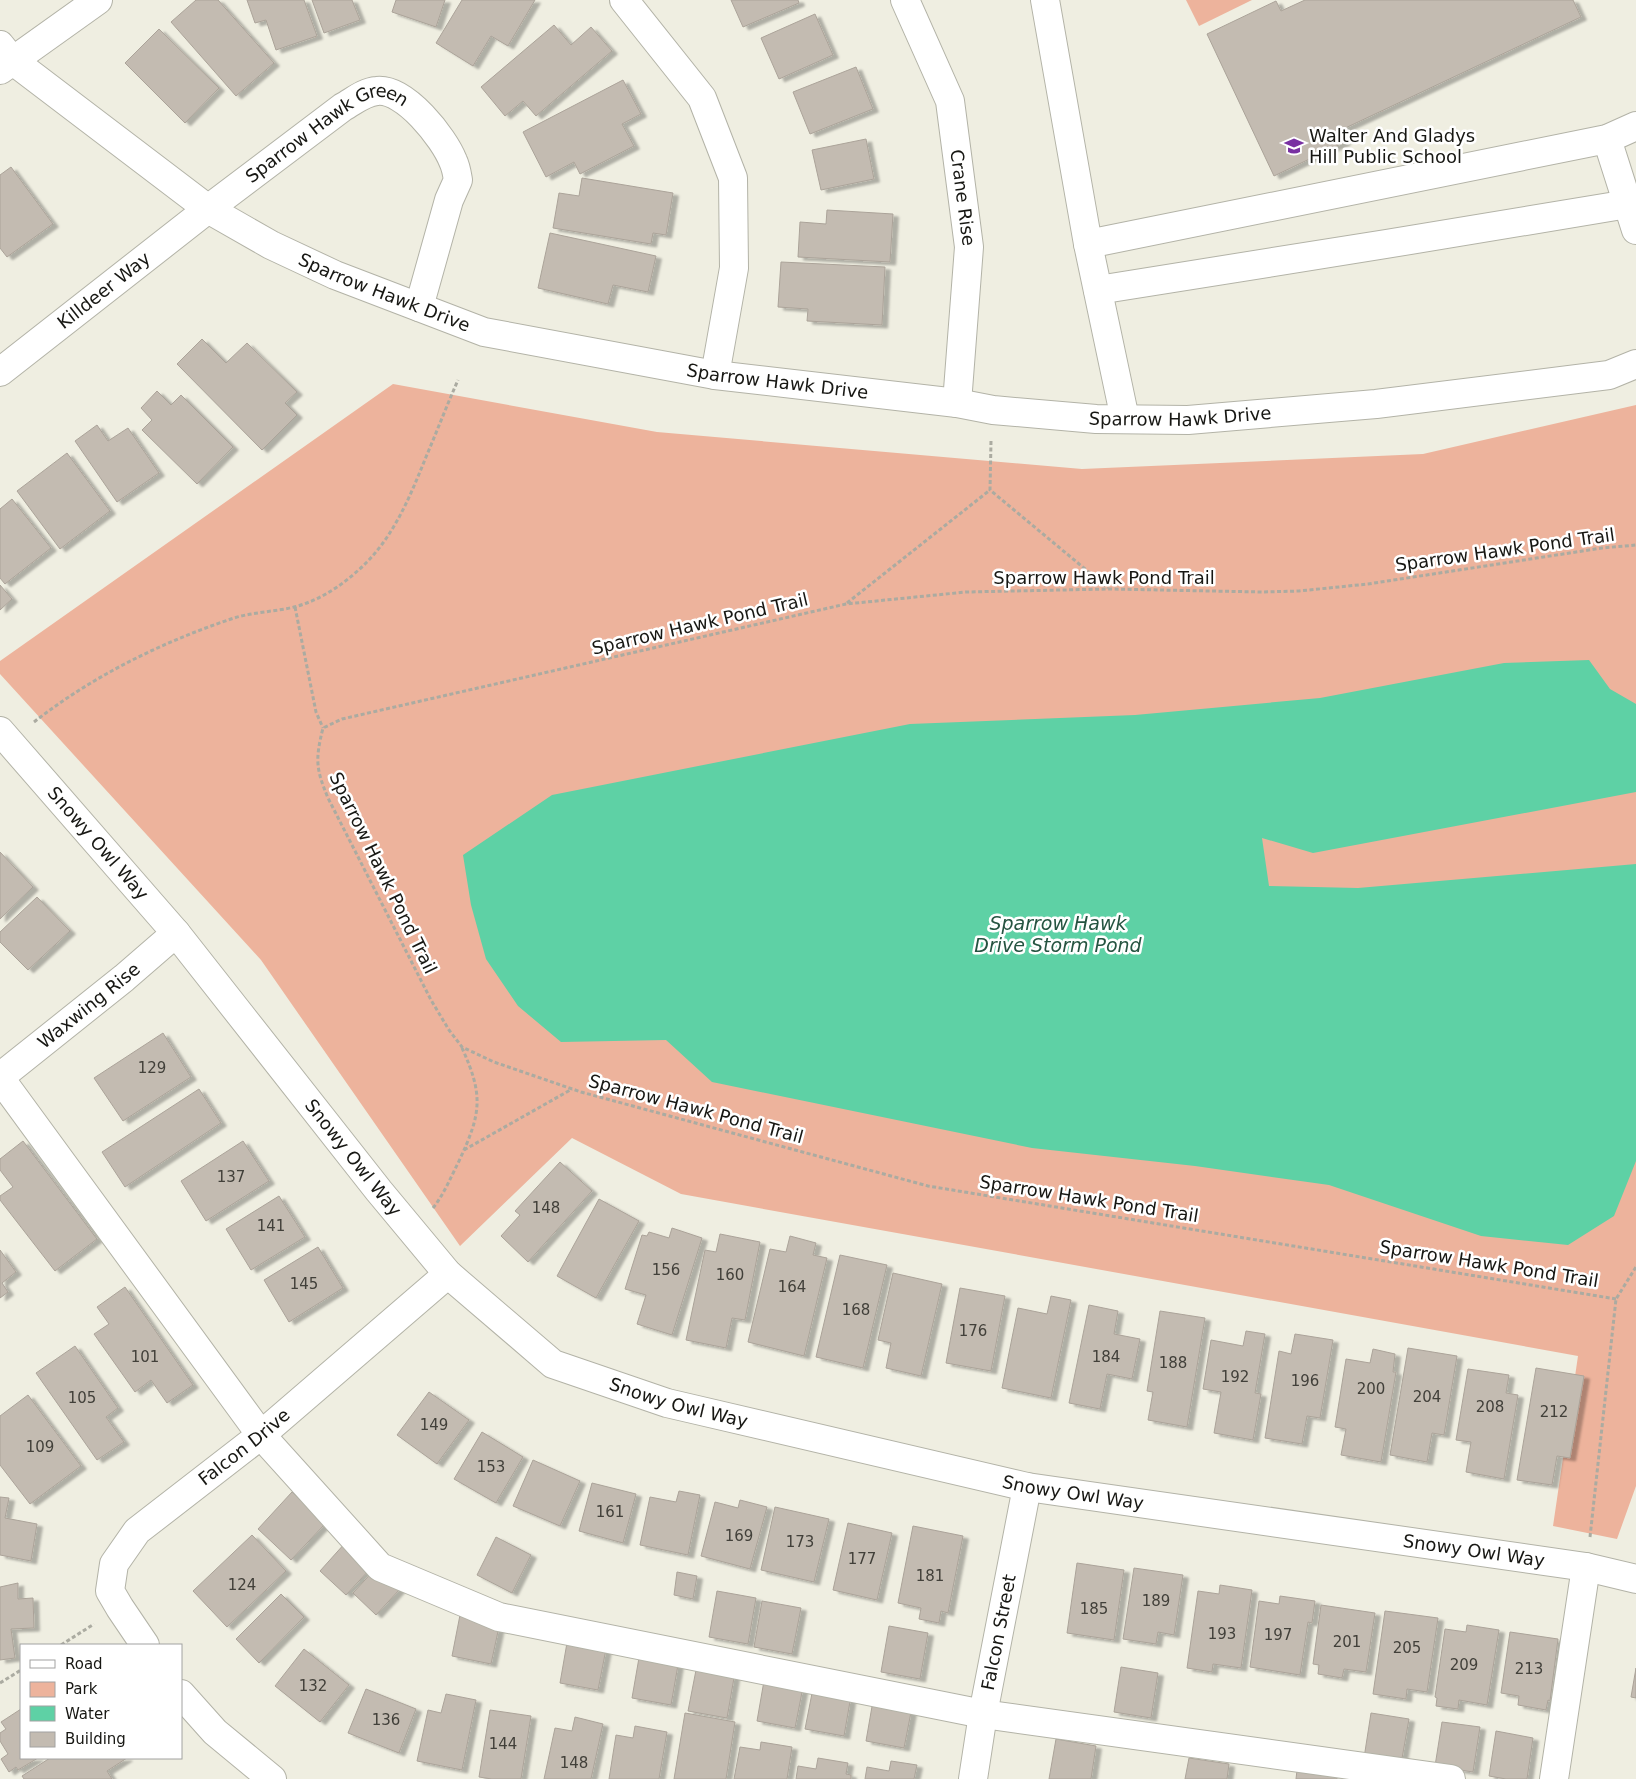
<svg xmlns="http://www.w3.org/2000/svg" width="1636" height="1779" font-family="'DejaVu Sans',sans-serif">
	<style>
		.green { fill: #edb39c }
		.water { fill: #5ed1a5 }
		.building { fill: #c3bbb1; stroke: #aba399; filter: url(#shadow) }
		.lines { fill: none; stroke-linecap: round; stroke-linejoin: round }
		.minor-casing { stroke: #b3b3a7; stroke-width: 30 }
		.path { stroke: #ababa1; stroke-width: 3; stroke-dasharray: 4 2.5; stroke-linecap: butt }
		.minor { stroke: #fff; stroke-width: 28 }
		.labels { text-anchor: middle; stroke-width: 5; stroke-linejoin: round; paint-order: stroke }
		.number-label { font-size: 15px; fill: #42403a }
		.poi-label { font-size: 18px; fill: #171713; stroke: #fff; text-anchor: start }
		.street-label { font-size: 18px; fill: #171713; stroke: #fff }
		.water-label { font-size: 19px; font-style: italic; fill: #255441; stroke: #fff }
	</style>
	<defs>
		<filter id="shadow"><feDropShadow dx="5.5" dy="3" stdDeviation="1" flood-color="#0004"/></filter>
	</defs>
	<rect width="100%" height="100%" fill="#efeee1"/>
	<g class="green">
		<path d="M1186 0H1252L1199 26Z"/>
		<path d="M393 384 657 432 1082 469 1423 454 1636 405V1486L1617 1539 1553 1526 1578 1356 681 1194 572 1138 460 1246 261 960 0 674V661Z"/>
	</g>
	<path class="water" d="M1589 660 1610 689 1636 704V792L1313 853 1262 838 1269 886 1358 888 1636 864V1161L1614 1216 1568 1245 1481 1236 1329 1185 1195 1166 1032 1148 712 1082 666 1040 561 1042 518 1006 486 959 471 905 463 855 552 795 910 724 1135 715 1320 698 1504 663Z"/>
	<g class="building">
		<path d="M196 0H218L274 63 236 96 171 22Z"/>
		<path d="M247 0H304L317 36 276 50 266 20 255 23Z"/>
		<path d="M312 0H352L360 20 324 33Z"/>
		<path d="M396 0H445L436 27 392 12Z"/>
		<path d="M462 0H535L508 46 491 36 473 66 436 43Z"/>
		<path d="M731 0H798L799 3 743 27Z"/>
		<path d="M1305 0H1573L1581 17 1339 131 1345 142 1274 176 1207 34 1276 1 1281 11Z"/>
		<path d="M815 14 833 55 779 79 761 38Z"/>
		<path d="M554 25 571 45 591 27 612 51 536 116 523 101 505 116 481 87Z"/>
		<path d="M159 29 219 88 185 123 125 63Z"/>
		<path d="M856 67 873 109 810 134 793 92Z"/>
		<path d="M623 80 641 114 622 124 634 146 580 174 574 162 546 177 523 132Z"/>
		<path d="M866 139 874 179 821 190 812 150Z"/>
		<path d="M11 167 53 224 7 257 0 248V175Z"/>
		<path d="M582 178 673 193 666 235 653 233 651 244 553 228 559 193 579 196Z"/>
		<path d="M827 210 893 214 890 262 798 257 800 222 826 224Z"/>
		<path d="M550 233 656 256 648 292 613 285 608 304 538 288Z"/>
		<path d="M781 262 885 267 882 325 807 321 808 309 778 307Z"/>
		<path d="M202 339 226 363 247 343 297 392 285 403 297 415 262 450 177 364Z"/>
		<path d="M157 391 171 405 181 395 233 447 197 484 142 430 152 420 141 408Z"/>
		<path d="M97 425 108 441 128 428 159 473 117 502 75 441Z"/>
		<path d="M67 453 110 511 60 549 17 491Z"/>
		<path d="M12 499 51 548 5 584 0 578V509Z"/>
		<path d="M0 585 12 599 0 610Z"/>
		<path d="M0 852 33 887 0 919Z"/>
		<path d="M37 897 70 931 28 970 0 942V932Z"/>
		<path d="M163 1033 191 1077 123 1121 94 1078Z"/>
		<path d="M199 1089 221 1123 125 1187 102 1152Z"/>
		<path d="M23 1141 97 1239 55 1271 0 1200V1196L13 1187 0 1170V1159Z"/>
		<path d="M243 1141 269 1181 206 1221 181 1181Z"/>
		<path d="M560 1162 592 1191 528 1262 501 1236 520 1215 515 1211Z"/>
		<path d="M279 1196 305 1237 251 1270 226 1229Z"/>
		<path d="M599 1199 639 1221 596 1298 557 1276Z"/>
		<path d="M672 1228 702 1238 672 1335 637 1324 646 1295 625 1289 642 1235 647 1236 649 1232 669 1238Z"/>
		<path d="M720 1234 760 1242 745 1320 732 1318 726 1348 686 1340 705 1250 716 1252Z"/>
		<path d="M790 1236 816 1243 813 1255 827 1258 804 1356 748 1342 770 1249 786 1252Z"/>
		<path d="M318 1247 343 1288 289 1322 264 1280Z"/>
		<path d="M0 1250 16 1272 2 1283 8 1292 0 1298Z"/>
		<path d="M840 1255 887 1265 863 1368 816 1357Z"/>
		<path d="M893 1273 942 1284 921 1376 886 1368 891 1343 878 1340Z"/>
		<path d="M125 1287 193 1385 167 1403 151 1380 135 1392 94 1334 109 1324 97 1307Z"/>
		<path d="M960 1288 1005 1296 991 1371 946 1363Z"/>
		<path d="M1051 1296 1071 1300 1051 1398 1002 1388 1018 1308 1047 1314Z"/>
		<path d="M1089 1305 1118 1311 1114 1334 1140 1339 1132 1379 1107 1374 1100 1409 1069 1403Z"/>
		<path d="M1160 1311 1205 1318 1187 1427 1148 1420 1153 1392 1147 1391Z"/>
		<path d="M1246 1331 1265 1334 1255 1393 1261 1394 1253 1440 1214 1433 1221 1392 1203 1389 1211 1340 1243 1346Z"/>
		<path d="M1295 1334 1333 1340 1320 1418 1307 1416 1302 1444 1265 1438 1279 1351 1291 1354Z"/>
		<path d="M75 1346 118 1408 106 1417 124 1442 97 1460 36 1373Z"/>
		<path d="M1408 1348 1457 1356 1444 1435 1432 1433 1427 1462 1390 1455Z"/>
		<path d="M1373 1349 1395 1354 1393 1372H1396L1381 1462 1341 1455 1346 1429 1335 1427 1346 1359 1370 1363Z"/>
		<path d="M1536 1368 1584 1376 1570 1458 1557 1456 1552 1485 1517 1480Z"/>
		<path d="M1468 1369 1509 1375 1506 1393 1518 1395 1504 1479 1466 1472 1471 1442 1456 1440Z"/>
		<path d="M429 1392 469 1420 437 1464 397 1435Z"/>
		<path d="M28 1395 81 1466 30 1504 0 1465V1416Z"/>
		<path d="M482 1432 523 1457 496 1503 454 1479Z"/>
		<path d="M533 1460 580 1481 560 1526 513 1506Z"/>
		<path d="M592 1483 636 1494 623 1543 579 1531Z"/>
		<path d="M679 1491 700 1495 688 1555 640 1545 650 1497 676 1502Z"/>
		<path d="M292 1492 325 1524 291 1560 258 1529Z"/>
		<path d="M0 1497 9 1498 5 1518 37 1524 31 1561 0 1555Z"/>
		<path d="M740 1500 767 1507 750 1569 701 1556 715 1502 738 1508Z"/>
		<path d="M775 1507 829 1519 814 1582 761 1570Z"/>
		<path d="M848 1523 892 1533 877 1600 833 1590Z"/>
		<path d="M913 1526 963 1536 948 1613 941 1611 939 1623 919 1619 921 1608 898 1603Z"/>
		<path d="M252 1535 286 1571 227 1627 193 1591Z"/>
		<path d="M496 1537 531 1555 512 1593 477 1575Z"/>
		<path d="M346 1542 372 1567 346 1595 320 1571Z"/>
		<path d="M1077 1563 1124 1570 1114 1640 1067 1633Z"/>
		<path d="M376 1568 400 1589 376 1615 353 1593Z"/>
		<path d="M1134 1568 1183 1575 1174 1635 1158 1632 1156 1644 1123 1639Z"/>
		<path d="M677 1572 697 1576 693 1599 674 1595Z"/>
		<path d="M18 1583V1599L33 1598 34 1628 11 1629 15 1658 0 1660V1587Z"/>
		<path d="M1220 1585 1252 1590 1241 1668 1213 1664 1212 1672 1187 1668 1198 1591 1219 1594Z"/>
		<path d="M717 1591 756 1598 748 1644 709 1637Z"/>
		<path d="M281 1594 304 1617 259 1663 236 1639Z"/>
		<path d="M1280 1596 1315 1601 1312 1623 1308 1622 1300 1675 1250 1667 1259 1601 1279 1604Z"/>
		<path d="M762 1601 801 1608 792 1654 754 1647Z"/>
		<path d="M1321 1605 1375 1613 1366 1672 1344 1669 1342 1678 1318 1674 1319 1665 1313 1664Z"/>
		<path d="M1385 1611 1438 1618 1427 1692 1407 1689 1406 1699 1373 1694Z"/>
		<path d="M460 1615 500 1622 491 1664 452 1656Z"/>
		<path d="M1467 1625 1499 1630 1487 1705 1459 1700 1458 1709 1436 1706 1437 1698 1435 1697 1445 1629 1466 1632Z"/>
		<path d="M889 1626 928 1633 920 1679 881 1672Z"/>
		<path d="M1510 1632 1558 1639 1550 1701 1548 1700 1546 1710 1518 1705 1519 1696 1501 1693Z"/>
		<path d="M568 1637 607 1644 598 1690 560 1683Z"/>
		<path d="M304 1649 349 1685 320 1722 275 1686Z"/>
		<path d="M640 1652 679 1659 671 1705 632 1698Z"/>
		<path d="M697 1665 735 1672 727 1718 688 1711Z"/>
		<path d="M1121 1667 1158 1673 1151 1718 1114 1712Z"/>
		<path d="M1636 1668V1698L1631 1697Z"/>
		<path d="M765 1675 804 1682 795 1728 757 1721Z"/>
		<path d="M814 1683 852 1690 844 1736 805 1729Z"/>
		<path d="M366 1689 416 1709 399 1753 348 1733Z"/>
		<path d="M446 1694 476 1700 462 1770 417 1761 428 1710 441 1713Z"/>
		<path d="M874 1695 913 1702 904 1748 866 1741Z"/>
		<path d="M21 1709V1758H38L18 1770 16 1767 9 1772 1 1759 8 1754 0 1741V1733L6 1729 1 1722Z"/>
		<path d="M490 1710 531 1716 521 1779H492L479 1777Z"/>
		<path d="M685 1713 735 1722 726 1779H674Z"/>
		<path d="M1371 1713 1409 1719 1401 1764 1364 1758Z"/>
		<path d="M575 1717 603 1724 591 1779H544L555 1728 572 1731Z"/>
		<path d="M1442 1722 1480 1727 1473 1772 1435 1766Z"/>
		<path d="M635 1726 667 1732 659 1779H609L616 1735 633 1738Z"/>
		<path d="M1496 1731 1533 1738 1527 1779H1506L1489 1776Z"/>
		<path d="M1056 1739 1096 1746 1091 1779H1049Z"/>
		<path d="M761 1742 792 1747 787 1779H734L740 1747 760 1750Z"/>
		<path d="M50 1758H127L107 1771 112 1779H24L22 1776Z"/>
		<path d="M818 1758 848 1763 846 1774 851 1775V1779H796L798 1766 816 1769Z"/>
		<path d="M1189 1758 1229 1764 1227 1779H1185Z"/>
		<path d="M891 1761 917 1765 914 1779H865L867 1767 889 1771Z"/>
		<path d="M1297 1770 1337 1777V1779H1296Z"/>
	</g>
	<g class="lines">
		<g class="minor-casing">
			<g id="minor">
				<path d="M624 0 702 98 733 178 734 268 715 375"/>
				<path id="s1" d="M905 0 950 101 969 247 957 403"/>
				<path d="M1045 0 1088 244 1607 139 1636 126"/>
				<path id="s2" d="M0 45 12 60 208 209 271 245 335 275 484 332 715 375 957 403 993 410 1096 419 1188 420 1376 404 1609 375 1636 364"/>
				<path d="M0 70 98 0"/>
				<path d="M1607 139 1636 230"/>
				<path d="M1088 244 1125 419"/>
				<path d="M1098 290 1386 244 1628 204 1636 200"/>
				<path id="s3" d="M0 372 208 209 343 107C354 101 364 92 377 91 405 88 444 138 453 161 456 167 457 174 458 180L449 200 419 307"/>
				<path id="s4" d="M0 731 176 933 379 1191 448 1274 553 1364 667 1403 1027 1487 1586 1567 1636 1579"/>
				<path id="s5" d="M0 1077 124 978 176 933"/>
				<path d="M0 1078 261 1435 380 1567 499 1617 983 1714 1451 1779"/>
				<path id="s6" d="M145 1645 120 1608 110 1591 114 1564 137 1531 261 1435 448 1274"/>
				<path d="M181 1694 215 1732 272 1779"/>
				<path id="s7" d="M973 1779 983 1714 1027 1487"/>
				<path d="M1554 1779 1586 1567"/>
			</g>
		</g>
		<g class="path">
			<path d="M991 441 990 490 1108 588"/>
			<path d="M847 603 990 490"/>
			<path d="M295 607 316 712 323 728"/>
			<path d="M34 722C93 676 160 643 231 619 251 612 274 612 294 607 322 600 347 582 367 562 396 532 411 494 426 457 437 431 447 405 458 380"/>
			<path d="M464 1150 572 1089"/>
			<path d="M433 1208C444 1194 451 1177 459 1161 481 1114 484 1096 462 1048"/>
			<path d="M1616 1299 928 1186 581 1092 494 1062 462 1047 449 1030 431 1000 328 798C316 769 315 760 323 728L342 719 846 604 966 592 1109 589 1262 592 1299 591 1368 584 1602 548 1636 545"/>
			<path d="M1590 1537 1616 1299 1636 1267"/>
			<path d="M61 1645 94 1624"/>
			<path d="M0 1683 21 1670"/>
		</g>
		<use href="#minor" class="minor"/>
	</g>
	<defs>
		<g id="school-bare" transform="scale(1.5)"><path d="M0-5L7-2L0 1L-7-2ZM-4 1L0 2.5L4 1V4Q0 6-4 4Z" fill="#7930a2" stroke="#fff" stroke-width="2.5" paint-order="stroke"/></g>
	</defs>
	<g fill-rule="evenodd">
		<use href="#school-bare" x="1294" y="146"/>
	</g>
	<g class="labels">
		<g class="number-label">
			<text x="152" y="1073">129</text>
			<text x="231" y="1182">137</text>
			<text x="546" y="1213">148</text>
			<text x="271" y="1231">141</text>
			<text x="666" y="1275">156</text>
			<text x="730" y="1280">160</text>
			<text x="304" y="1289">145</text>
			<text x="792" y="1292">164</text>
			<text x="856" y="1315">168</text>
			<text x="973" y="1336">176</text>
			<text x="145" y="1362">101</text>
			<text x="1106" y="1362">184</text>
			<text x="1173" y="1368">188</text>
			<text x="1235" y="1382">192</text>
			<text x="1305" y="1386">196</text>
			<text x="1371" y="1394">200</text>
			<text x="1427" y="1402">204</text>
			<text x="82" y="1403">105</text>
			<text x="1490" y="1412">208</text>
			<text x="1554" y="1417">212</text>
			<text x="434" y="1430">149</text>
			<text x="40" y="1452">109</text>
			<text x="491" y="1472">153</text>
			<text x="610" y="1517">161</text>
			<text x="739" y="1541">169</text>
			<text x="800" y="1547">173</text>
			<text x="862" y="1564">177</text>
			<text x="930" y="1581">181</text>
			<text x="242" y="1590">124</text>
			<text x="1156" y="1606">189</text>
			<text x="1094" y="1614">185</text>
			<text x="1222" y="1639">193</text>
			<text x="1278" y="1640">197</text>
			<text x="1347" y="1647">201</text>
			<text x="1407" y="1653">205</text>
			<text x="1464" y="1670">209</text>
			<text x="1529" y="1674">213</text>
			<text x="313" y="1691">132</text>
			<text x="386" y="1725">136</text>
			<text x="503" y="1749">144</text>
			<text x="574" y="1768">148</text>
		</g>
		<g class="poi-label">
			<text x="1309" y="142">Walter And Gladys<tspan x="1309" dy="21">Hill Public School</tspan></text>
		</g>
		<g class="street-label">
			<text dy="6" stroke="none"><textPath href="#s3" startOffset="409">Sparrow Hawk Green</textPath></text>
			<text dy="6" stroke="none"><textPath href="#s1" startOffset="208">Crane Rise</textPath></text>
			<text dy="6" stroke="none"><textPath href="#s3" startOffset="132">Killdeer Way</textPath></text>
			<text dy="6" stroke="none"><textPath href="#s2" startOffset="461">Sparrow Hawk Drive</textPath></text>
			<text dy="6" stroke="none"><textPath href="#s2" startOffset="866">Sparrow Hawk Drive</textPath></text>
			<text dy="6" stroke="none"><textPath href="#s2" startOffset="1271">Sparrow Hawk Drive</textPath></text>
			<text transform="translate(1505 550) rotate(-8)" y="6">Sparrow Hawk Pond Trail</text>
			<text x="1104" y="584">Sparrow Hawk Pond Trail</text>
			<text transform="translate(700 624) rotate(-13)" y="6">Sparrow Hawk Pond Trail</text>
			<text dy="6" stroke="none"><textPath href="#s4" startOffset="149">Snowy Owl Way</textPath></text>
			<text transform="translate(383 873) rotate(64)" y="6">Sparrow Hawk Pond Trail</text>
			<text dy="6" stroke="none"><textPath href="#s5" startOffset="114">Waxwing Rise</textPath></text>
			<text transform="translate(696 1109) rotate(15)" y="6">Sparrow Hawk Pond Trail</text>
			<text dy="6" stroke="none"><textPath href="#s4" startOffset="554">Snowy Owl Way</textPath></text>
			<text transform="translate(1089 1199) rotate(9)" y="6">Sparrow Hawk Pond Trail</text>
			<text transform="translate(1489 1264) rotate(9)" y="6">Sparrow Hawk Pond Trail</text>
			<text dy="6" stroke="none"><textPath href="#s4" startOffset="974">Snowy Owl Way</textPath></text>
			<text dy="6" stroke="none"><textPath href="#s6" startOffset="268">Falcon Drive</textPath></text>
			<text dy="6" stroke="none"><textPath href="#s4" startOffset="1379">Snowy Owl Way</textPath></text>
			<text dy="6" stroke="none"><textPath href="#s4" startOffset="1784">Snowy Owl Way</textPath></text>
			<text dy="6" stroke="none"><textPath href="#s7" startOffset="149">Falcon Street</textPath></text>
		</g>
		<g class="water-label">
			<text x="1058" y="930">Sparrow Hawk<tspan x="1058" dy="22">Drive Storm Pond</tspan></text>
		</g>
	</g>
	<rect x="20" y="1644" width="162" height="115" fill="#ffffff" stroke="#a2a2a1"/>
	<rect x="30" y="1660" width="25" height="8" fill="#ffffff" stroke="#a2a2a1"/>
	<text x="65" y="1669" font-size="15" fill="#171713">Road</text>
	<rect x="30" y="1682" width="25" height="15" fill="#edb39c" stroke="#a2a2a1"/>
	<text x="65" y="1694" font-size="15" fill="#171713">Park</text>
	<rect x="30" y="1706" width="25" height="15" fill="#5ed1a5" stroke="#a2a2a1"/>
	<text x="65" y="1719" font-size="15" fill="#171713">Water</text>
	<rect x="30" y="1732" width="25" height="15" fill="#c3bbb1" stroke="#a2a2a1"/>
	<text x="65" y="1744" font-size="15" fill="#171713">Building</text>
</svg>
